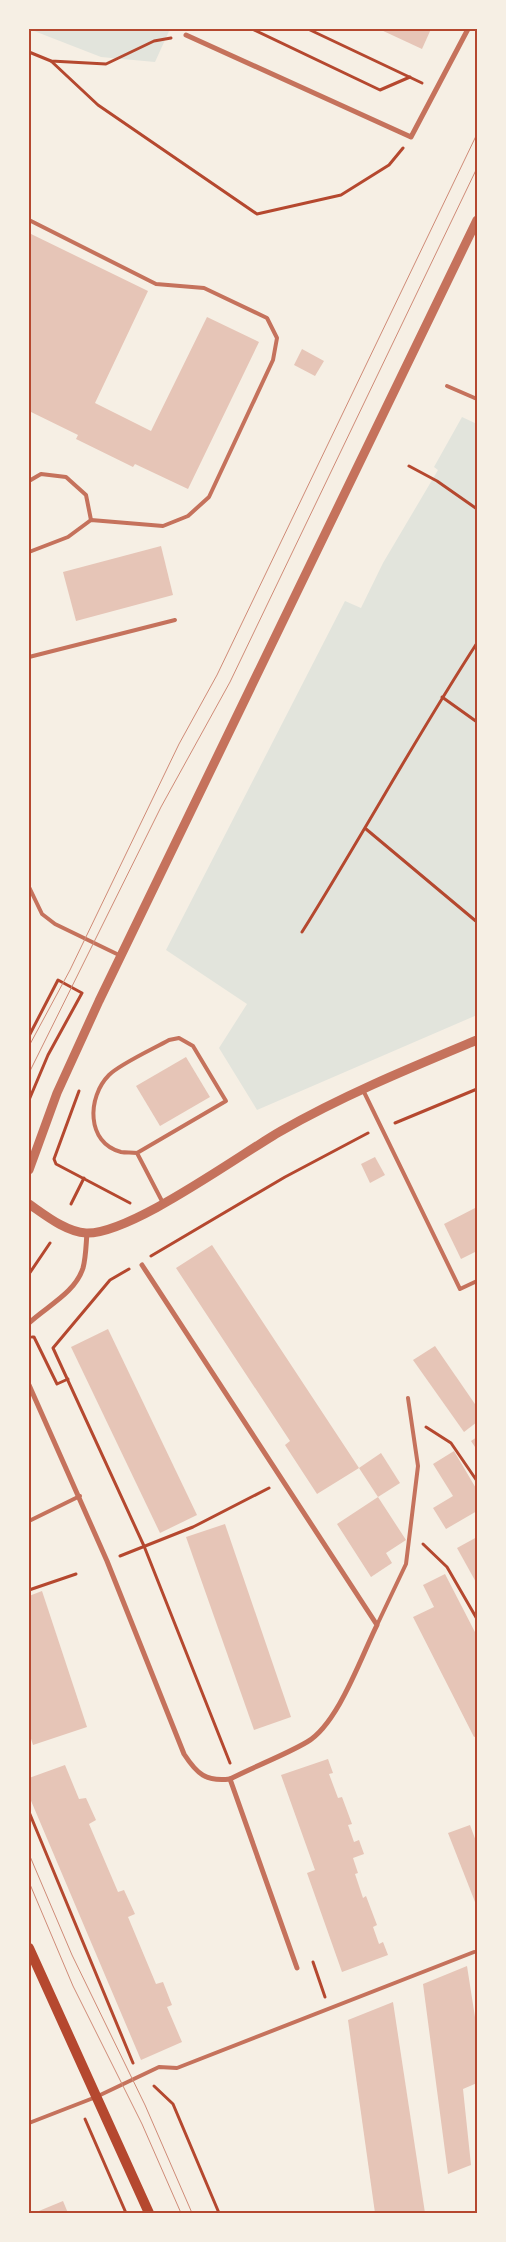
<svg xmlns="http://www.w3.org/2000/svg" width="506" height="2242" font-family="Overpass,sans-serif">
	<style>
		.green { fill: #e2e4dc }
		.building { fill: #e6c5b7 }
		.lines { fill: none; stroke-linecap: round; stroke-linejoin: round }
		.path { stroke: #b5482f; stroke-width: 3 }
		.service { stroke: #c5725c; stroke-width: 4 }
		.minor { stroke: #c5725c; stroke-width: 5 }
		.tertiary { stroke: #c5725c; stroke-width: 9 }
		.secondary { stroke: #b5482f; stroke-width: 10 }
		.tram { stroke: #cf8b77; stroke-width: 1 }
		.neatline { fill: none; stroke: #b5482f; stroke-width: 2 }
	</style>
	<rect width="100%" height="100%" fill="#f6efe4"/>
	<g class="green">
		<path d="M29 29H170L155 62 101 57Z"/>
		<path d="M462 417 477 424V1015L257 1110 219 1048 247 1004 166 950 345 601 361 608 383 563 438 470 434 467Z"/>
	</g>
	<g class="building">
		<path d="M379 29H431L422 49Z"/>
		<path d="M29 233 148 291 95 403 151 431 207 317 259 342 188 489 135 464 133 467 76 439 78 435 29 411Z"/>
		<path d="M302 349 324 361 315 376 294 365Z"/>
		<path d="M161 546 173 595 76 621 63 572Z"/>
		<path d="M186 1057 210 1097 160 1126 136 1086Z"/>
		<path d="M375 1157 385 1175 370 1183 361 1164Z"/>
		<path d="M477 1207V1251L461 1259 444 1224Z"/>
		<path d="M212 1245 359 1468 317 1494 285 1445 290 1441 176 1268Z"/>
		<path d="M108 1329 197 1515 160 1533 71 1347Z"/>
		<path d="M435 1346 477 1407V1422L464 1432 413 1360Z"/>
		<path d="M477 1437V1450L471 1441Z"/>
		<path d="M454 1451 477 1490V1511L446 1529 433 1508 453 1496 433 1464Z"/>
		<path d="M381 1453 400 1483 378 1497 359 1468Z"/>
		<path d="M378 1497 406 1540 386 1553 392 1563 371 1577 337 1524Z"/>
		<path d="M225 1524 291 1717 254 1730 186 1537Z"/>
		<path d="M477 1537V1584L457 1548Z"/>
		<path d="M445 1574 477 1636V1736L474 1737 413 1617 434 1607 423 1585Z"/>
		<path d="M42 1591 87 1727 33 1745 29 1732V1596Z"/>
		<path d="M328 1759 333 1773 329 1774 338 1798 342 1797 352 1824 348 1825 354 1842 359 1840 364 1854 353 1858 358 1873 355 1874 363 1898 366 1896 377 1925 373 1927 379 1944 383 1942 388 1955 342 1972 307 1873 315 1870 281 1775Z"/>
		<path d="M65 1765 79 1799 86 1798 96 1820 89 1824 118 1892 124 1890 135 1914 128 1917 156 1984 163 1982 172 2005 167 2007 182 2042 141 2060 29 1796V1778Z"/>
		<path d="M470 1825 477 1844V1907L448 1833Z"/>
		<path d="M467 1966 477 2030V2083L463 2089 471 2165 448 2174 423 1984Z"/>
		<path d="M393 2002 425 2213H375L348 2020Z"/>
		<path d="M63 2201 68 2213H34Z"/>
	</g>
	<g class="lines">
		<g class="path">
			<path d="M252 29 380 90 410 77"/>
			<path d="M308 29 422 83"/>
			<path d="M29 52 51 61 106 64 154 41 171 38"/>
			<path d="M51 61 98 105 257 214 341 195 389 165 403 148"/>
			<path d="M409 466 437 481 477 509"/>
			<path d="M442 697 477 722"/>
			<path d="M366 829 477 922"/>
			<path d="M302 932C362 836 416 737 477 643"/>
			<path d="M29 1036 58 980 82 993 48 1055 29 1100"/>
			<path d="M79 1091 54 1159 56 1164 130 1203"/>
			<path d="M395 1123 477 1089"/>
			<path d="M71 1204 84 1178"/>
			<path d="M151 1256 285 1177 368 1133"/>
			<path d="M129 1269 110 1280 53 1348 144 1546 230 1763"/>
			<path d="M29 1274 50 1243"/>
			<path d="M32 1337H34L57 1384 68 1379"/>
			<path d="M426 1427 451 1443 477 1481"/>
			<path d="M423 1544 447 1567 477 1619"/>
			<path d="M120 1556 193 1527 269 1488"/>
			<path d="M29 1590 76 1574"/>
			<path d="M29 1812 133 2063"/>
			<path d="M313 1962 325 1997"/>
			<path d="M154 2086 173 2104 219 2213"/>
			<path d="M85 2119 126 2213"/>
		</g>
		<g class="service">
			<path d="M29 220 156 284 204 288 267 318 277 338 273 360 209 497 188 516 163 526 91 520 68 537 29 552"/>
			<path d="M447 386 477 399"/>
			<path d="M29 481 41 474 66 477 86 495 91 520"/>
			<path d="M29 657 175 620"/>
			<path d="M29 887 42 914 55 924 121 956"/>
			<path d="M363 1090 460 1289 477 1281"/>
			<path d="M137 1153C132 1152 126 1153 121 1152 86 1143 87 1097 109 1075 120 1064 153 1049 169 1040L179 1038 193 1046 226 1101 137 1153 163 1203"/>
			<path d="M29 1521 80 1496"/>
			<path d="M377 1625 406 1564 418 1466 408 1398"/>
			<path d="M29 2123 96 2097 159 2067 177 2068 474 1952"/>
		</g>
		<g class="minor">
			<path d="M186 35 411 137 468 29"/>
			<path d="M142 1265 377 1625C361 1657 338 1724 307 1742 283 1756 255 1766 230 1779"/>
			<path d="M29 1323C47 1306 75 1293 83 1268 86 1257 86 1244 87 1233"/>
			<path d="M29 1385 107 1561 184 1754C197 1774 206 1782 230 1779L297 1968"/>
		</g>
		<g class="tertiary">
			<path d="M29 1170 57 1093 99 1001 477 220"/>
			<path d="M29 1204C45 1215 66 1232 86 1233 130 1235 239 1155 281 1131 344 1095 410 1068 477 1040"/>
		</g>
		<path class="secondary" d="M29 1948 149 2213"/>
		<g class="tram">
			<path d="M29 1046 70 970 179 744 217 675 477 134"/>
			<path d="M29 1073 161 807 230 682 477 168"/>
			<path d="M29 1854 72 1955 145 2105 192 2213"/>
			<path d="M29 1882 73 1986 142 2124 181 2213"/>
		</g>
	</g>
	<rect width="506" height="2242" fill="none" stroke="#f6efe4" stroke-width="60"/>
	<rect x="30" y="30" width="446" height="2182" class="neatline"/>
</svg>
